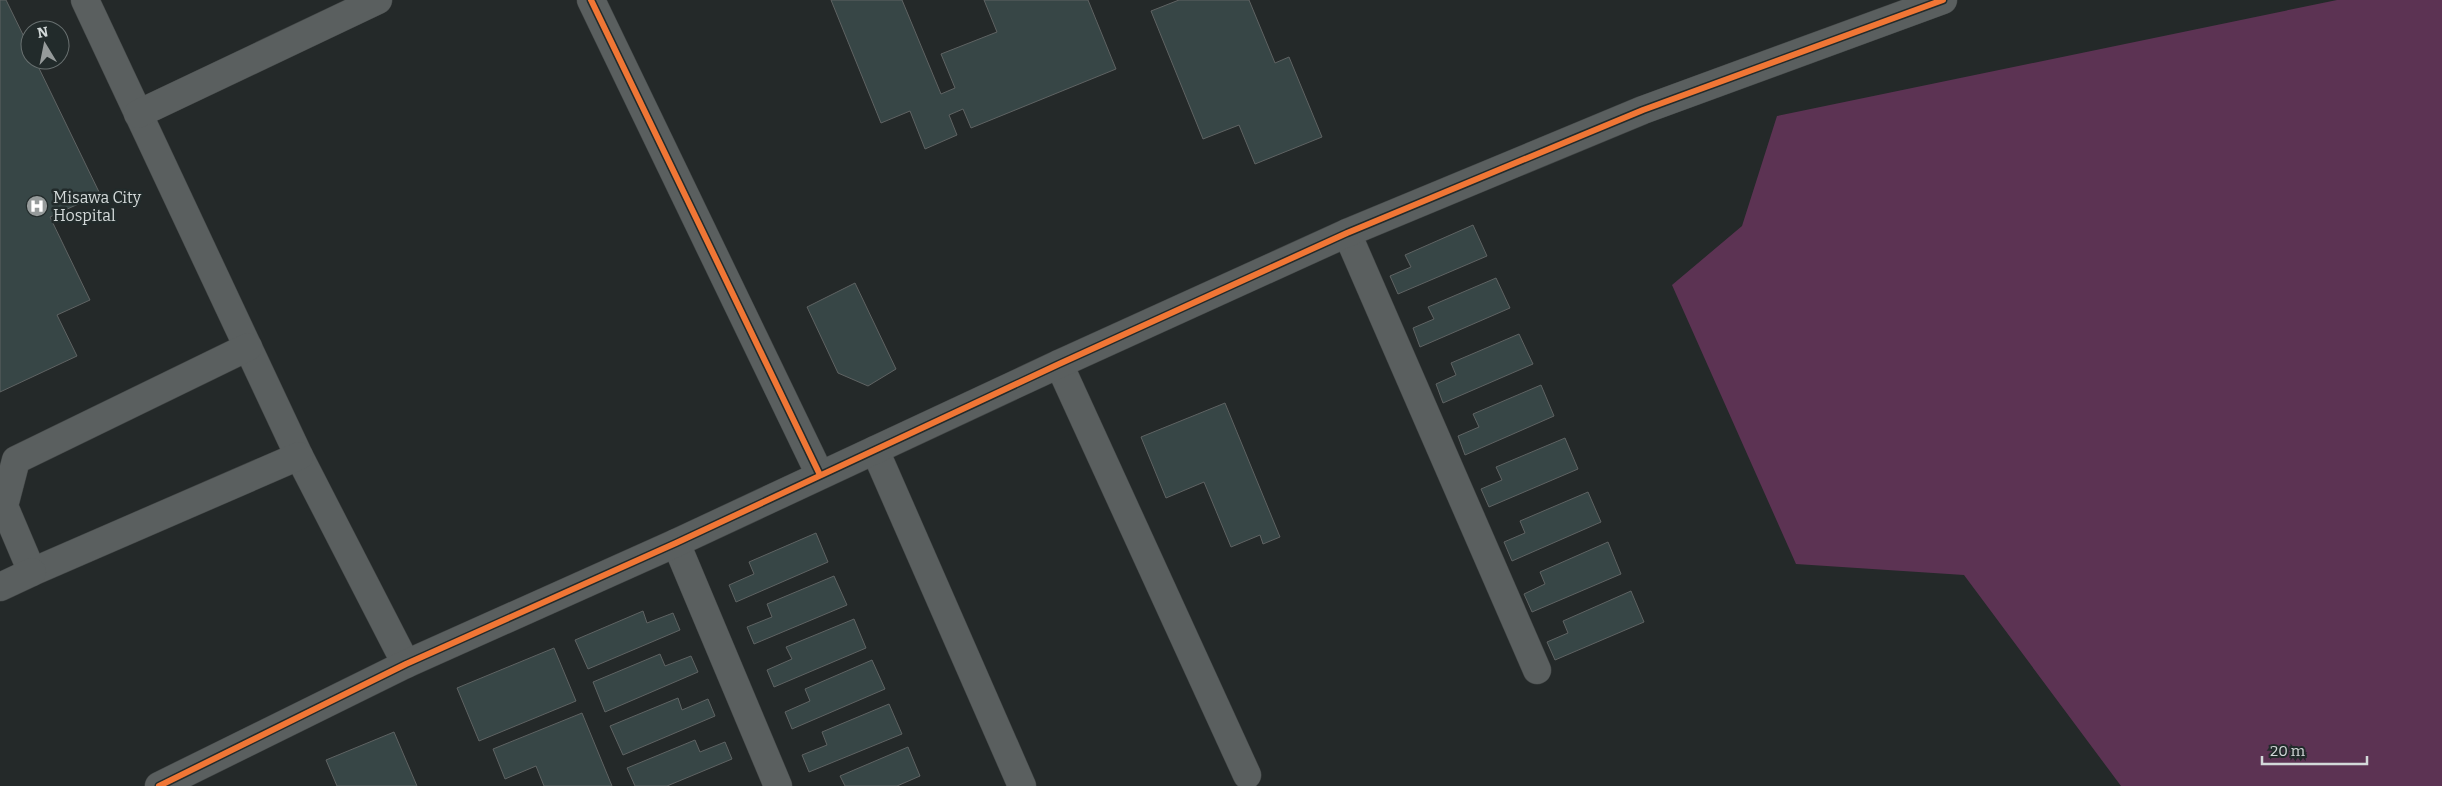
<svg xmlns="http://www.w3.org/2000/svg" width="2442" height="786" font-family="Bitter,serif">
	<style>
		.green { fill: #5c3353 }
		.building { fill: #374646; stroke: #5f6363 }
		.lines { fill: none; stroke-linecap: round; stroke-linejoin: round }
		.minor-casing { stroke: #414545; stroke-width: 29 }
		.minor { stroke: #5a5f5f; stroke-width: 28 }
		.cycleway-casing { stroke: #222b2b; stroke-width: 9 }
		.cycleway { stroke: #f07635; stroke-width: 6 }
		.labels { text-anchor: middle; stroke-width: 5; stroke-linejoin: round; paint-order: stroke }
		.poi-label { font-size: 16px; fill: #d3d9d9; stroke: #222b2b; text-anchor: start }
	</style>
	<rect width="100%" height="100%" fill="#242929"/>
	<path class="green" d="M2337 0H2442V786H2121L1964 575 1796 564 1672 285 1742 226 1777 116Z"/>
	<g class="building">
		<path d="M0 0H6L30 49V60H35L100 194 50 217 90 300 57 315 77 356 0 392Z"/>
		<path d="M831 0H902L941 94 955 88 941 54 997 32 984 0H1088L1116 69 971 128 963 109 949 115 957 135 925 149 910 111 881 123Z"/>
		<path d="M1179 0H1249L1275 63 1289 57 1322 137 1255 164 1239 125 1203 139 1151 11Z"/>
		<path d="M1473 225 1487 256 1398 294 1390 276 1411 267 1405 255Z"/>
		<path d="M1496 278 1510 308 1420 347 1413 328 1434 319 1428 307Z"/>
		<path d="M855 283 896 369 868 386 838 373 807 307Z"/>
		<path d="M1519 334 1533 364 1443 403 1436 384 1456 375 1451 363Z"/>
		<path d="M1541 385 1554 416 1465 455 1458 436 1479 427 1473 414Z"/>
		<path d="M1225 403 1280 537 1263 544 1260 535 1231 547 1204 482 1166 498 1141 437Z"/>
		<path d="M1565 438 1578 469 1489 507 1481 489 1502 480 1496 467Z"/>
		<path d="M1588 492 1601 522 1512 561 1504 542 1525 533 1520 521Z"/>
		<path d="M816 533 828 562 736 602 729 585 754 574 749 562Z"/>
		<path d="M1608 542 1621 574 1532 612 1524 594 1545 584 1540 572Z"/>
		<path d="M834 576 847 605 754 644 747 627 772 617 767 604Z"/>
		<path d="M1631 591 1644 622 1555 660 1547 642 1568 633 1563 621Z"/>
		<path d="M643 611 647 623 673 613 680 630 588 669 575 640Z"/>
		<path d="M854 619 866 648 774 687 767 670 792 659 786 647Z"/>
		<path d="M554 648 576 701 479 741 457 688Z"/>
		<path d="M660 654 665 666 691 656 698 672 605 712 593 682Z"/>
		<path d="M872 660 885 689 792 729 785 712 810 701 805 689Z"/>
		<path d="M678 698 682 710 708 699 715 716 623 755 610 726Z"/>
		<path d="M889 704 902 734 809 772 802 755 827 745 822 732Z"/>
		<path d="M582 713 612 786H544L536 766 505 779 493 749Z"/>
		<path d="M394 732 417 786H337L326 760Z"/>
		<path d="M695 740 700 752 725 742 732 759 667 786H635L627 768Z"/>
		<path d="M908 747 920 776 897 786H845L840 776Z"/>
	</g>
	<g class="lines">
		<g class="minor-casing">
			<g id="minor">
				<path d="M85 0 299 456 406 664"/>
				<path d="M591 0 820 475"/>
				<path d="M138 114 378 0"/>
				<path d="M1347 233 1537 670"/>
				<path d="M248 347 16 460 4 506 32 572 299 456"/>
				<path d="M1059 364 1247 775"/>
				<path d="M875 450 1022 786"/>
				<path d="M676 543 778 786"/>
				<path d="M0 587 32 572"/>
				<path d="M159 786 406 664 676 543 1059 364 1347 233 1643 110 1943 0"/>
			</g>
		</g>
		<use href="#minor" class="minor"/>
		<g class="cycleway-casing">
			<g id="cycleway">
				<path d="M591 0 820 475"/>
				<path d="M159 786 406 664 676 543 1059 364 1347 233 1643 110 1943 0"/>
			</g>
		</g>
		<use href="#cycleway" class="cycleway"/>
	</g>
	<defs>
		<g id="hospital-disc" transform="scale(1.125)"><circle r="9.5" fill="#969b9b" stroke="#222b2b"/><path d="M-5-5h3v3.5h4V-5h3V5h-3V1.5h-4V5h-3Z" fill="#fff"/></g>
	</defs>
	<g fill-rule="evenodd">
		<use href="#hospital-disc" x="37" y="206"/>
	</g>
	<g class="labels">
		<g class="poi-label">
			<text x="53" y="203">Misawa City<tspan x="53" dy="18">Hospital</tspan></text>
		</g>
	</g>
	<g transform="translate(45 45) rotate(350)"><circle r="24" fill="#222b2b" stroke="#697171"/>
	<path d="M0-4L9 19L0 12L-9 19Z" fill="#969b9b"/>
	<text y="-8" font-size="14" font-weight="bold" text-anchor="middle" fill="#d3d9d9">N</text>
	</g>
	<path d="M2262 756v8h105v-8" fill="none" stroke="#d3d9d9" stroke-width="2.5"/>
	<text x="2270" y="756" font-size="15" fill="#d3d9d9" stroke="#222b2b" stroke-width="4" paint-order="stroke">20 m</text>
</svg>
